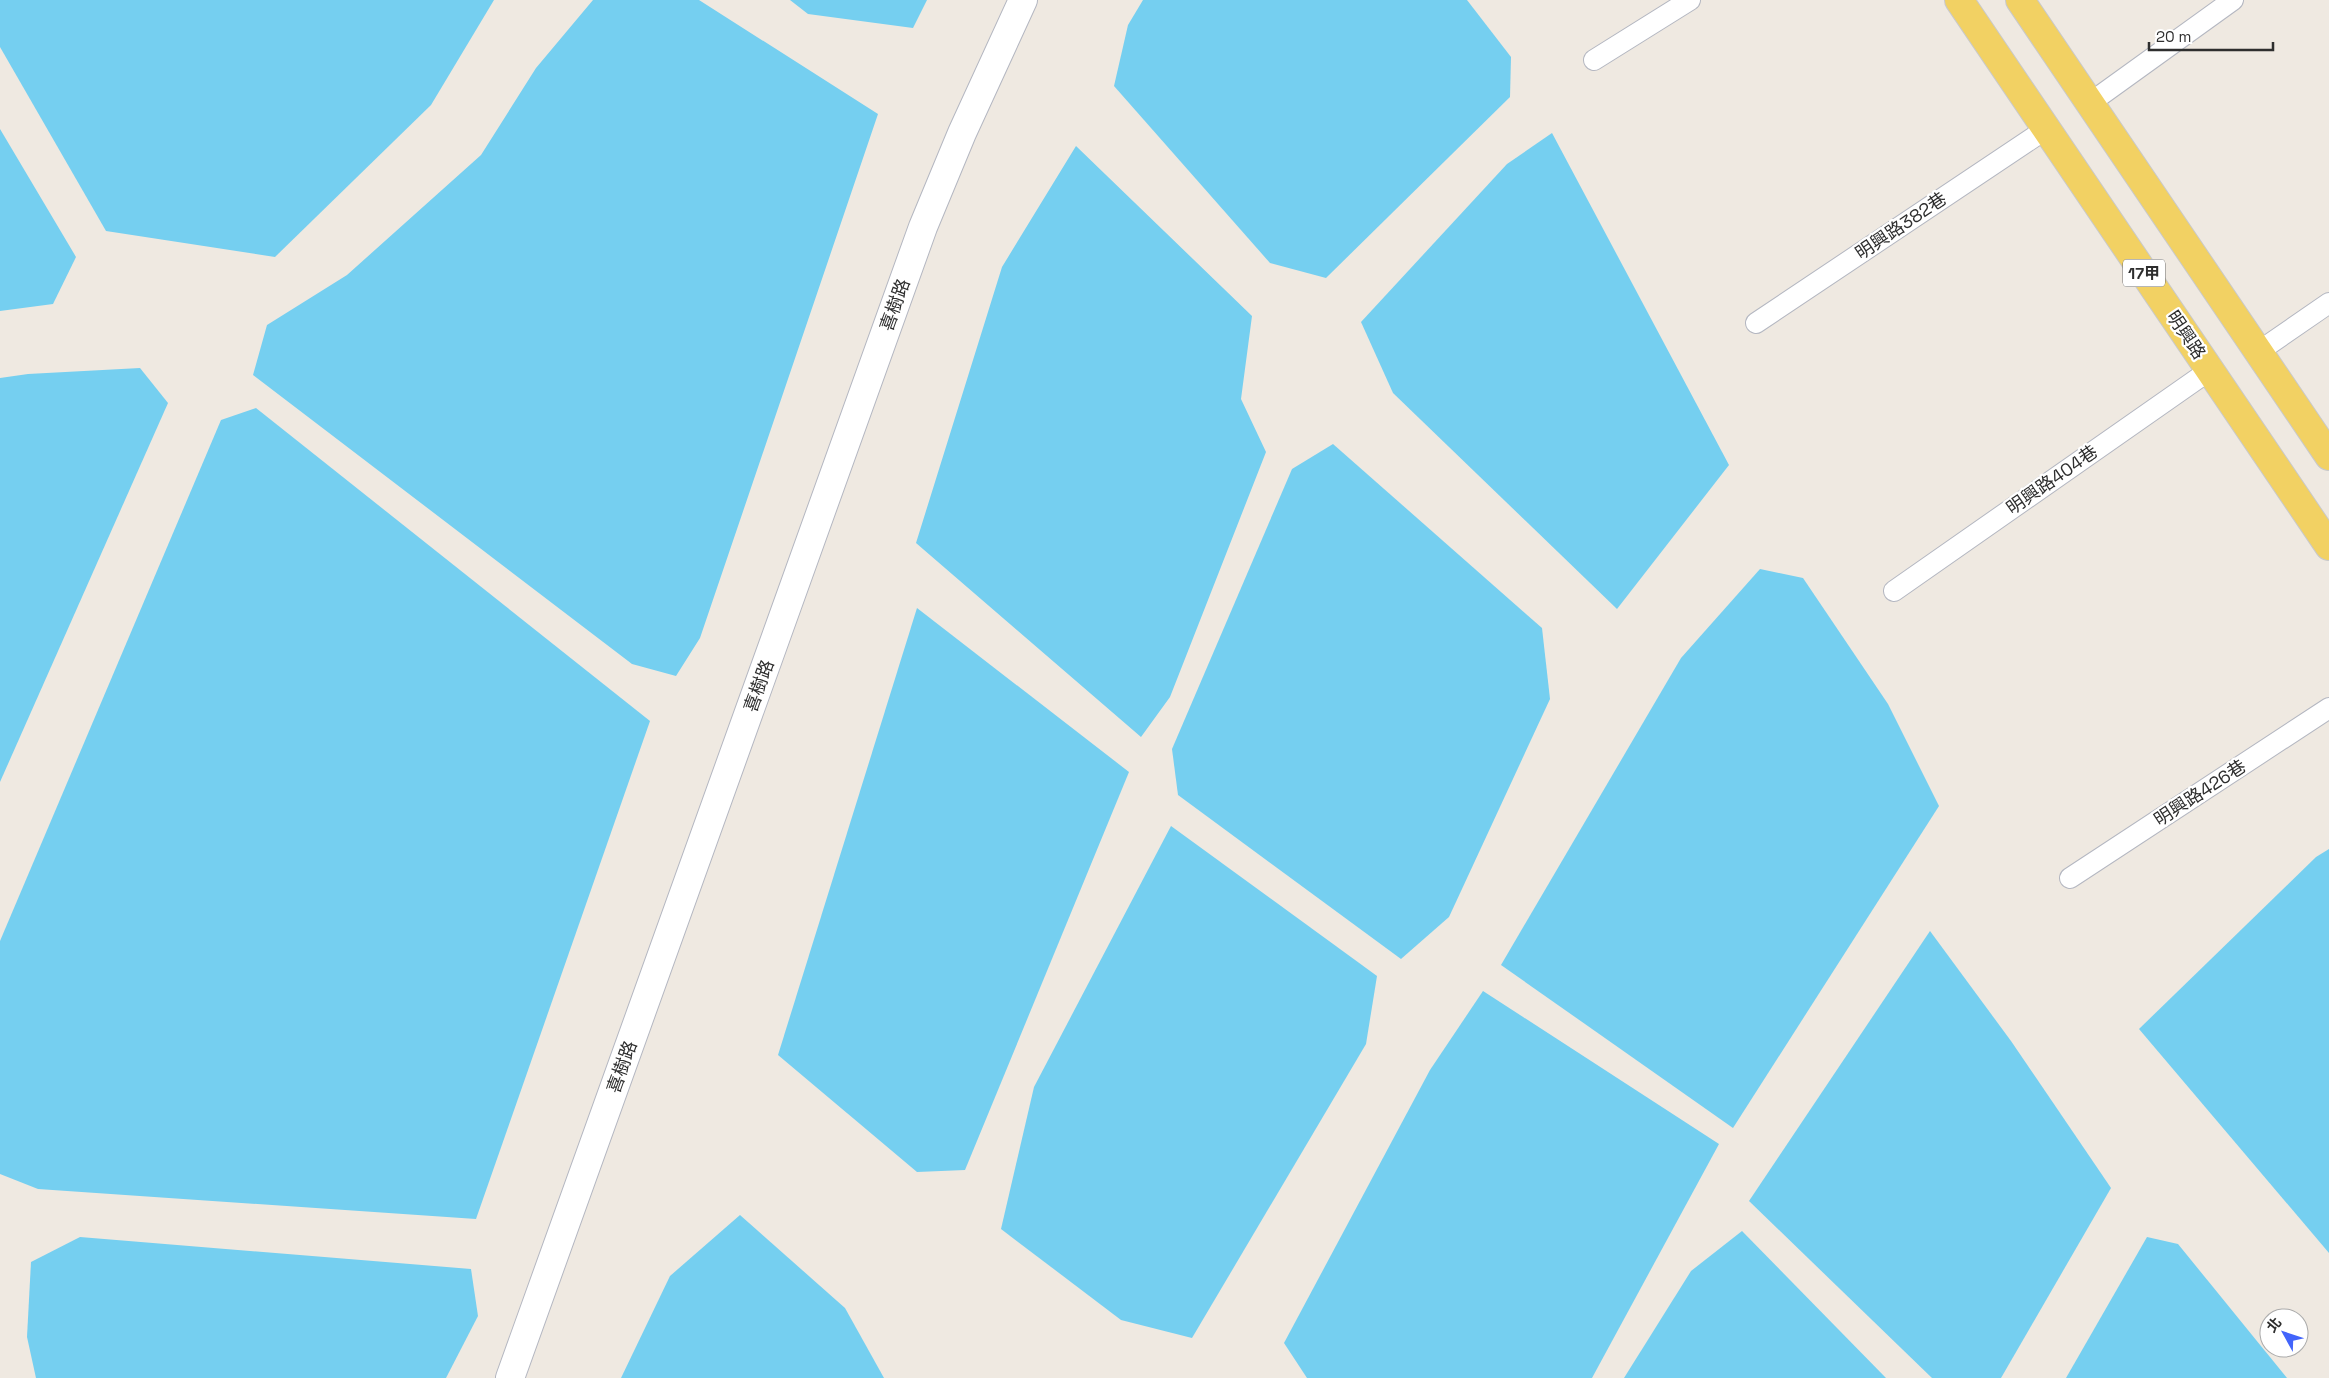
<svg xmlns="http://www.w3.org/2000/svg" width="2329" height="1378" font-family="'Space Grotesk','Noto Sans TC',sans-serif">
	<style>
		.water { fill: #75cff0 }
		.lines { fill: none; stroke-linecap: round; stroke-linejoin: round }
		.service-casing { stroke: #b4b7c1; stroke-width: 22 }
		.tertiary-casing { stroke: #b4b7c1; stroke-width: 30 }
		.primary-casing { stroke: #c9c9c9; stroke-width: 30 }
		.service { stroke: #fff; stroke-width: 20 }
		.tertiary { stroke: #fff; stroke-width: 28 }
		.primary { stroke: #f2d163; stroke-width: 28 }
		.labels { text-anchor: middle; stroke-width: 4.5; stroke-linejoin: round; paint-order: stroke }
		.shield { fill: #fff; stroke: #6d6d6d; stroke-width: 1 }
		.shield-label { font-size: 16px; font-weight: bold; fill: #2e2e2e }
		.street-label { font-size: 18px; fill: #2e2e2e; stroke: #fff }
	</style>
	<rect width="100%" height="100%" fill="#efe9e1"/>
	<g class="water">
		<path d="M0 0H494L431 105 275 257 106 231 0 47Z"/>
		<path d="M593 0H699L878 114 700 638 676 676 632 664 253 375 267 325 347 275 481 155 536 68Z"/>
		<path d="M790 0H927L913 28 808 14Z"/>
		<path d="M1143 0H1467L1511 57 1510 97 1326 278 1270 263 1114 86 1128 25Z"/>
		<path d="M0 129 76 257 53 304 0 311Z"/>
		<path d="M1552 133 1729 465 1617 609 1393 393 1361 322 1507 164Z"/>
		<path d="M1076 146 1252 316 1241 399 1266 452 1170 697 1141 737 916 543 1002 267Z"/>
		<path d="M140 368 168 403 0 782V378L28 374Z"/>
		<path d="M256 408 650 721 476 1219 38 1189 0 1174V941L221 420Z"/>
		<path d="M1333 444 1542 628 1550 699 1449 917 1401 959 1178 795 1172 749 1292 469Z"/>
		<path d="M1760 569 1803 578 1888 704 1939 806 1733 1128 1501 965 1681 658Z"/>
		<path d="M917 608 1129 772 965 1170 917 1172 778 1055Z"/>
		<path d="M1171 826 1377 976 1366 1044 1192 1338 1121 1320 1001 1229 1034 1087Z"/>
		<path d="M2329 849V1253L2139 1029 2316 857Z"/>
		<path d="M1930 931 2011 1041 2111 1188 2001 1378H1932L1749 1201Z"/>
		<path d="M1483 991 1719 1144 1592 1378H1307L1284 1343 1430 1070Z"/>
		<path d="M740 1215 845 1308 884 1378H621L670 1276Z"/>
		<path d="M1742 1231 1886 1378H1624L1691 1271Z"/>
		<path d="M80 1237 471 1269 478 1316 446 1378H36L27 1337 31 1262Z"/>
		<path d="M2147 1237 2178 1244 2287 1378H2066Z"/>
	</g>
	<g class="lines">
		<g class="service-casing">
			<g id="service">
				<path d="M1594 60 1690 0"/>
				<path d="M2090 103 2233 0"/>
				<path d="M1756 323 2046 129"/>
				<path d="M2258 352 2329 303"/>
				<path d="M1894 591 2210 370"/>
				<path d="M2070 878 2329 708"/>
			</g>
		</g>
		<g class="tertiary-casing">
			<path id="tertiary" d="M510 1378 923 227 962 133 1023 0"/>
		</g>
		<g class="primary-casing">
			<g id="primary">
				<path d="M1959 0 2329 546"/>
				<path d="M2020 0 2329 456"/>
			</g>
		</g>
		<use href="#service" class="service"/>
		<use href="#tertiary" class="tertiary"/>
		<use href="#primary" class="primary"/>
	</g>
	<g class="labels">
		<rect class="shield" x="2123" y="259.5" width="42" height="27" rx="4"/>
		<g class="shield-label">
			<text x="2144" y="279">17甲</text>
		</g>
		<g class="street-label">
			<text transform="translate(1901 226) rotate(-34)" y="6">明興路382巷</text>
			<text transform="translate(895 305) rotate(-70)" y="6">喜樹路</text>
			<text transform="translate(2186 335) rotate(56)" y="6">明興路</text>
			<text transform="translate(2052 480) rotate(-35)" y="6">明興路404巷</text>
			<text transform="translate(759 686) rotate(-70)" y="6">喜樹路</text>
			<text transform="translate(2200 793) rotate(-33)" y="6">明興路426巷</text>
			<text transform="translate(622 1067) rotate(-70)" y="6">喜樹路</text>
		</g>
	</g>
	<g transform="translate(2284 1333) rotate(310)"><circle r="24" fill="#ffffff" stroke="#ababab"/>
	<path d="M0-4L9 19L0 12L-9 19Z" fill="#4264fb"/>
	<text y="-8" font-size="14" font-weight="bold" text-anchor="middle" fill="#2e2e2e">北</text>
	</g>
	<path d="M2149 42v8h124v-8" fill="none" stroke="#2e2e2e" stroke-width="2.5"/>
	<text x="2156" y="42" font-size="15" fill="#2e2e2e" stroke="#ffffff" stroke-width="4" paint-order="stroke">20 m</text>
</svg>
